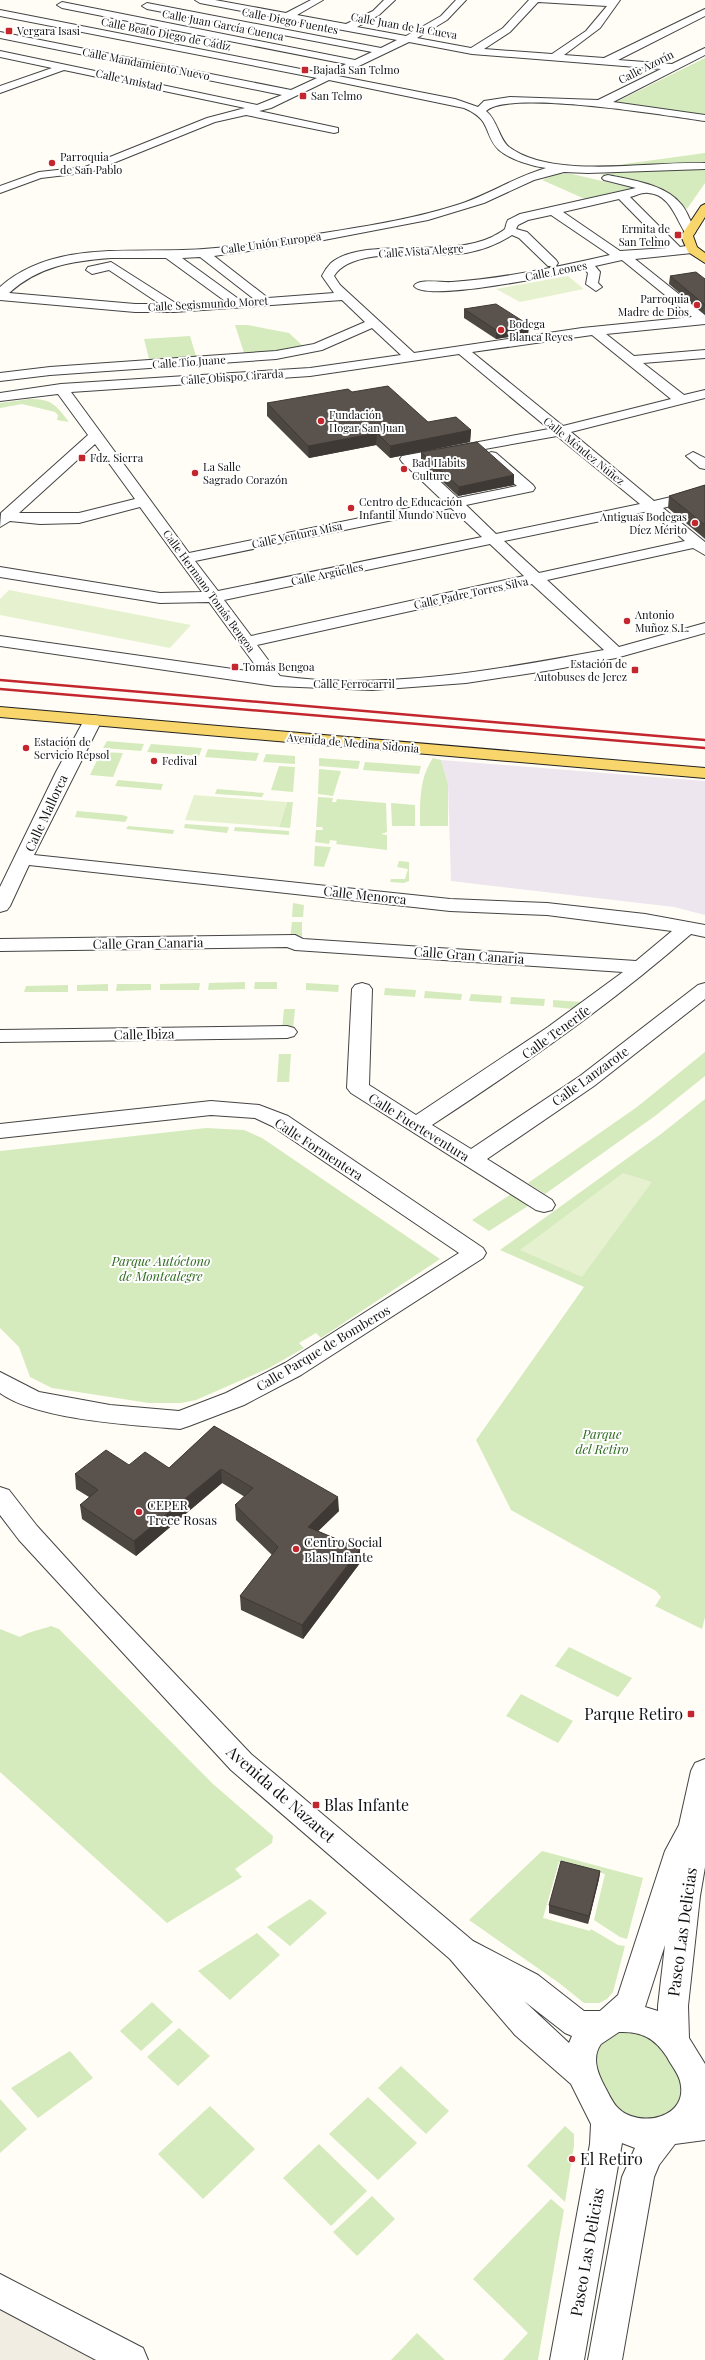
<svg xmlns="http://www.w3.org/2000/svg" width="705" height="2360" font-family="'Playfair Display',serif">
	<style>
		.industrial { fill: #eee6ef }
		.green { fill: #d5ebbd }
		.pitch { fill: #e6f2cf }
		.plaza { fill: #f1ede2 }
		.lines { fill: none; stroke-linecap: round; stroke-linejoin: round }
		.minor-casing { stroke: #444; stroke-width: 2 }
		.major-casing { stroke: #222; stroke-width: 2 }
		.minor { fill: #fff; fill-rule: evenodd }
		.major { fill: #f9d66b; fill-rule: evenodd }
		.rail { stroke: #c4262e; stroke-width: 2.5 }
		.wall { fill: #4d4742 }
		.shaded-wall { fill: #3f3936 }
		.building { fill: #5a524d; stroke: #3f3936 }
		.poi-dot { fill: #c4262e; stroke: #fff; stroke-width: 1.5 }
		.labels { text-anchor: middle; stroke-width: 4; stroke-linejoin: round; paint-order: stroke }
		.far-street-label { font-size: 11px; fill: #111; stroke: #fff }
		.far-poi-label { font-size: 11px; fill: #111; stroke: #fff; text-anchor: start }
		.street-label { font-size: 13px; fill: #111; stroke: #fff }
		.park-label { font-size: 13px; font-style: italic; fill: #2f6b1f; stroke: #fff }
		.poi-label { font-size: 13px; fill: #111; stroke: #fff; text-anchor: start }
		.near-poi-label { font-size: 16px; fill: #111; stroke: #fff; text-anchor: start }
		.near-street-label { font-size: 16px; fill: #111; stroke: #fff }
	</style>
	<rect width="100%" height="100%" fill="#fffdf5"/>
	<path class="industrial" d="M441 760 705 781V915L674 907 451 881 448 784Z"/>
	<g class="green">
		<path d="M705 58V116L612 104Z"/>
		<path d="M705 153V164L610 166Z"/>
		<path d="M679 169H705V183L687 209 677 200 624 179 599 174Z"/>
		<path d="M557 174H572L632 188 585 199 542 180Z"/>
		<path d="M235 325H248L289 333 304 347 245 356Z"/>
		<path d="M190 336 196 356 149 359 144 339Z"/>
		<path d="M29 399C52 399 55 404 69 422L57 420 58 415 55 412 22 404 0 408V403Z"/>
		<path d="M107 741 144 744 141 751 103 748Z"/>
		<path d="M151 744 202 748 199 756 147 752Z"/>
		<path d="M208 749 259 753 256 761 205 757Z"/>
		<path d="M101 752 123 753 113 777 90 775Z"/>
		<path d="M266 754 295 756V764L263 762Z"/>
		<path d="M319 758 360 761 358 769 319 766Z"/>
		<path d="M433 758 441 760 448 784V826H420C420 803 419 778 433 758Z"/>
		<path d="M365 762 421 766 419 774 363 770Z"/>
		<path d="M279 766 295 767 293 792 271 790Z"/>
		<path d="M319 769 341 771 333 796 318 794Z"/>
		<path d="M118 780 163 784 161 790 115 786Z"/>
		<path d="M217 789 264 793 262 797 215 794Z"/>
		<path d="M318 797 333 798 332 802H336L337 799 386 803 387 832 381 834 387 835V850L336 844 337 841 330 840 329 844 315 842 316 830H323L322 827H316Z"/>
		<path d="M287 802H293L290 828 279 827Z"/>
		<path d="M391 803 415 805V826H392Z"/>
		<path d="M77 811 123 815 128 817 125 822 75 817Z"/>
		<path d="M185 824 229 827 227 833 184 828Z"/>
		<path d="M128 826 174 830 173 834 126 829Z"/>
		<path d="M235 827 289 831V835L234 831Z"/>
		<path d="M315 846 331 847 324 867 314 866Z"/>
		<path d="M399 861 409 862V881L404 883 390 882 391 879H405L408 869 397 867Z"/>
		<path d="M293 903 304 905 303 917H292Z"/>
		<path d="M292 922H302V940L290 939Z"/>
		<path d="M245 982V989L208 990 209 983Z"/>
		<path d="M255 982H277V989H254Z"/>
		<path d="M200 983 199 990H160V984Z"/>
		<path d="M306 983 339 985 338 992 306 990Z"/>
		<path d="M108 984V991H77V985Z"/>
		<path d="M117 984H151V990L116 991Z"/>
		<path d="M68 985V992H24L26 986Z"/>
		<path d="M385 988 416 990 415 997 384 995Z"/>
		<path d="M425 991 462 994 461 1000 424 998Z"/>
		<path d="M471 994 502 996 501 1003 469 1001Z"/>
		<path d="M511 997 545 999 544 1006 510 1004Z"/>
		<path d="M553 1000 582 1002 572 1009 553 1007Z"/>
		<path d="M284 1009H295L293 1029H282Z"/>
		<path d="M705 1052V1076L655 1116 545 1194 528 1183 637 1107Z"/>
		<path d="M279 1054H291L289 1082H277Z"/>
		<path d="M705 1099V1617L702 1629 655 1606 661 1597 656 1591 511 1510 476 1440 584 1287 500 1250 661 1134Z"/>
		<path d="M206 1128 244 1130 262 1138 440 1259 321 1338 316 1333 299 1343 304 1348 269 1368 196 1400 181 1403H149L52 1388 30 1377 19 1347 0 1328V1151Z"/>
		<path d="M511 1194 528 1206 489 1231 472 1220Z"/>
		<path d="M51 1626 59 1629 213 1784 273 1836 272 1843 235 1869 242 1877 167 1923 0 1772V1629L20 1637C30 1631 40 1630 51 1626Z"/>
		<path d="M569 1647 632 1678 618 1697 555 1666Z"/>
		<path d="M521 1694 573 1721 558 1743 506 1716Z"/>
		<path d="M542 1851 643 1878 627 1939 620 1937 594 1920 605 1874 559 1862 543 1918 590 1931 591 1929 618 1945 625 1946 613 1992 607 1999 599 2003H584L559 1983 469 1920Z"/>
		<path d="M310 1899 327 1913 290 1946 267 1927Z"/>
		<path d="M257 1933 280 1955 230 2000 198 1971Z"/>
		<path d="M152 2002 173 2022 141 2051 120 2031Z"/>
		<path d="M179 2028 210 2056 178 2086 147 2057Z"/>
		<path d="M624 2031C638 2032 647 2034 658 2043 662 2046 665 2053 668 2058 677 2074 688 2090 675 2108 672 2112 667 2116 663 2117 657 2119 647 2121 642 2120 606 2114 571 2043 624 2031Z"/>
		<path d="M70 2051 93 2078 38 2118 11 2088Z"/>
		<path d="M401 2066 449 2111 426 2134 378 2088Z"/>
		<path d="M368 2097 417 2143 378 2180 329 2134Z"/>
		<path d="M0 2099 27 2129 0 2153Z"/>
		<path d="M210 2106 255 2149 203 2199 158 2154Z"/>
		<path d="M565 2126 574 2134V2146L565 2202 527 2166Z"/>
		<path d="M319 2144 367 2191 331 2226 283 2178Z"/>
		<path d="M372 2196 395 2219 357 2256 333 2232Z"/>
		<path d="M551 2199 564 2210 538 2360H503L528 2333 473 2279Z"/>
		<path d="M417 2333 445 2360H391Z"/>
	</g>
	<g class="pitch">
		<path d="M568 276 584 289 520 302 496 289Z"/>
		<path d="M9 590 191 625 170 648 0 615V599Z"/>
		<path d="M194 795 287 802 279 827 185 820Z"/>
		<path d="M623 1173 652 1182 582 1277 520 1250Z"/>
	</g>
	<path class="plaza" d="M0 2310 94 2360H0Z"/>
	<g class="lines">
		<g class="minor-casing">
			<g id="minor">
				<path d="M195 0H215L286 13 311 0H323L297 15 346 24 373 11 384 0H395L379 15 357 27 406 36 441 16 456 0H466L447 20 417 38 471 48 503 28 529 0H620L600 28 564 55 604 58 705 9V16L618 60 672 64 705 48V55L613 102 705 115V121C669 116 508 89 486 111 498 121 499 139 509 147 553 180 652 161 705 163V169L588 173 564 172 534 180 484 203 428 220 324 240 214 256 268 298 334 293 322 276C324 272 327 267 331 263 363 236 447 259 492 237 495 235 502 232 505 229 506 226 506 223 508 220L520 214 636 188 604 180 602 178 604 176 608 175C631 180 665 184 681 204 688 212 690 222 696 231L694 234H686C676 219 670 194 648 193 643 192 635 196 630 197L680 247 692 245 698 249 692 253 635 259 705 315V324L606 334 634 356 705 350V358L643 363 684 395 705 390V398L571 432 654 501 705 489V497L663 508 705 542V555L693 548 547 580 619 647 705 623V633L616 658 552 670 466 683 372 690 275 686 0 646V636L261 673 209 602 160 603 0 577V567L160 593 202 592 140 507 79 523 40 524 10 521 0 527 1 513 88 435 58 394 0 401V393L61 384 310 368 401 355 372 328 322 350 276 359 50 375 0 381V373L50 367 276 351 314 344 365 322 342 300 174 312H135L0 300V287C50 243 120 252 182 250 225 249 269 242 312 235 360 227 410 220 457 205 488 195 515 177 546 168 532 166 511 160 499 150 483 135 493 120 464 108L329 80 271 108 259 111 338 128V132L334 133 246 115 215 122 91 172 41 178 0 193V186L39 172 85 167 207 118 245 108 64 70 0 93V86L52 68 0 57V51L257 105 282 95 0 38V32L291 90 317 78 0 16V10L326 74 346 64 62 8 57 5 62 2 355 60 372 52 147 9 142 6 147 3 381 48 397 40 288 20 279 21 278 18 200 3ZM538 2 607 6 586 31 552 54 484 49 510 32ZM409 42 472 54 661 69 598 100 510 97 484 101 478 107 455 99 338 76ZM619 199 667 248 620 251 563 212ZM551 215 610 255C557 267 506 278 452 282 443 283 419 278 414 286 425 303 561 274 584 269L588 273 586 284 596 291 602 287 598 283 600 272 595 266 622 260 692 317 582 328 414 353 340 285 334 276C353 245 433 258 466 253 482 250 498 244 512 235L519 238 548 266H556L558 263 556 260 527 232 516 229 518 225 528 220ZM200 257 254 299 240 300 182 258ZM111 258H166L225 301 177 304 111 262 88 267 86 270 92 274 109 270 160 304H135L9 293C39 266 72 261 111 258ZM592 335 671 399 563 426 472 352ZM459 354 549 429 402 456 400 459 402 462 443 501 189 553 71 392 310 376ZM557 436 640 504 496 534 466 505 533 491 535 488 533 485 496 453 491 452 484 456 486 459 517 486 458 498 418 461ZM95 444 135 499 79 513H19ZM451 508 482 537 218 591 195 561ZM649 511 685 541 539 573 504 541ZM490 544 524 576 251 636 224 600ZM532 584 604 650C502 669 383 691 280 676L257 645Z"/>
				<path d="M693 452 705 458V469L700 468 686 456Z"/>
				<path d="M93 715 99 716 102 720 34 855 450 899 547 903 645 914 705 925V937L691 934C610 1005 522 1066 432 1125L471 1149 580 1076 698 985 705 983V999L594 1086 487 1159 552 1200 555 1205 552 1210 544 1212 536 1210 351 1093 347 1088 352 989 355 985 362 983 369 985 372 989 369 1085 416 1115 548 1027 623 972 295 950 287 947 0 951V939L295 935 303 939 636 961 672 931 547 915 450 911 29 865 10 906 7 910 0 912V887L56 772 84 720 87 716Z"/>
				<path d="M287 1026 294 1028 297 1032 294 1036 287 1038 0 1042V1030Z"/>
				<path d="M211 1101 259 1105 288 1116 483 1248 486 1253 483 1258 301 1375 244 1405 189 1426 180 1429C133 1425 37 1420 0 1393V1372L39 1392 110 1405 179 1411 226 1393 285 1363 459 1253 272 1126 255 1118 211 1115 0 1138V1124Z"/>
				<path d="M0 1487 9 1490 37 1526 97 1592 251 1754 473 1941 538 1975 584 2011H600L618 1995 665 1851 679 1825 691 1771 695 1763 705 1759V1867L700 1896 688 2006 689 2038 705 2064V2140L675 2144 659 2165 654 2177 622 2360H588L622 2177 635 2148 622 2143 584 2360H550L590 2144 591 2124 571 2084 515 2035 450 1959 231 1770 19 1540 0 1515ZM665 1945 658 2006V2011L645 2007ZM524 2001 565 2033 572 2036 569 2043ZM619 2032C641 2031 655 2038 667 2057 671 2065 678 2073 680 2081 690 2118 639 2129 618 2108 612 2102 609 2094 605 2087 598 2074 591 2058 601 2044Z"/>
				<path d="M0 2274 143 2348 148 2360H96L0 2309Z"/>
			</g>
		</g>
		<g class="major-casing">
			<g id="major">
				<path d="M705 204V217L693 236 697 247 705 253V263L688 252 681 236 701 206Z"/>
				<path d="M0 707 705 768V778L0 717Z"/>
			</g>
		</g>
		<use href="#minor" class="minor"/>
		<use href="#major" class="major"/>
		<g class="rail">
			<path d="M0 680 705 740"/>
			<path d="M0 689 705 748"/>
		</g>
	</g>
	<g class="wall">
		<path d="M670 276 705 279V315L669 284Z"/>
		<path d="M464 309 529 325 528 334 496 339 464 318Z"/>
		<path d="M352 392 428 422 471 430 470 442 390 458 376 445 309 458 267 416V403Z"/>
		<path d="M421 452 514 475V485L458 496 421 462Z"/>
		<path d="M705 485V539L668 508 669 496Z"/>
		<path d="M214 1426 339 1511 318 1531 360 1549V1563L303 1639 241 1610 240 1596 272 1555 236 1520 235 1505 245 1497 222 1483 136 1556 82 1519 80 1505 89 1497 76 1489 75 1474 129 1465 169 1468Z"/>
		<path d="M600 1871 599 1879 588 1924 549 1913V1905Z"/>
	</g>
	<g class="shaded-wall">
		<path d="M529 325 528 334 496 339V330Z"/>
		<path d="M471 430 470 442 390 458V446Z"/>
		<path d="M377 433 376 445 309 458 308 446Z"/>
		<path d="M514 475V485L458 496 459 487Z"/>
		<path d="M221 1469 222 1483 136 1556 134 1541Z"/>
		<path d="M338 1497 339 1511 308 1541V1527Z"/>
		<path d="M360 1549V1563L303 1639 302 1625Z"/>
		<path d="M600 1871 599 1879 588 1924 589 1916Z"/>
	</g>
	<g class="building">
		<path d="M696 272 705 279V305L670 276Z"/>
		<path d="M496 304 529 325 496 330 464 309Z"/>
		<path d="M388 386 428 422 456 417 471 430 390 446 377 433 308 446 267 403 348 389 352 392Z"/>
		<path d="M477 442 514 475 459 487 421 452Z"/>
		<path d="M705 485V525L669 496Z"/>
		<path d="M214 1426 338 1497 308 1527 360 1549 302 1625 240 1596 278 1547 235 1505 253 1488 221 1469 134 1541 80 1505 98 1490 75 1474 106 1450 129 1465 145 1452 169 1468Z"/>
		<path d="M561 1861 600 1871 589 1916 549 1905Z"/>
	</g>
	<g class="poi-dot">
		<rect x="5" y="27" width="8" height="8" rx="2"/>
		<rect x="301" y="66" width="8" height="8" rx="2"/>
		<rect x="299" y="92" width="8" height="8" rx="2"/>
		<circle cx="52" cy="163" r="4"/>
		<rect x="674" y="231" width="8" height="8" rx="2"/>
		<circle cx="697" cy="305" r="4"/>
		<circle cx="501" cy="330" r="4"/>
		<circle cx="321" cy="421" r="4"/>
		<rect x="78" y="454" width="8" height="8" rx="2"/>
		<circle cx="404" cy="469" r="4"/>
		<circle cx="195" cy="473" r="4"/>
		<circle cx="351" cy="508" r="4"/>
		<circle cx="695" cy="523" r="4"/>
		<circle cx="627" cy="621" r="4"/>
		<rect x="231" y="663" width="8" height="8" rx="2"/>
		<rect x="631" y="666" width="8" height="8" rx="2"/>
		<circle cx="26" cy="748" r="4"/>
		<circle cx="154" cy="761" r="4"/>
		<circle cx="139" cy="1512" r="4"/>
		<circle cx="296" cy="1549" r="4"/>
		<rect x="687" y="1710" width="8" height="8" rx="2"/>
		<rect x="312" y="1801" width="8" height="8" rx="2"/>
		<circle cx="572" cy="2159" r="4"/>
	</g>
	<g class="labels">
		<g class="far-street-label">
			<text transform="translate(290 21) rotate(11)" y="4">Calle Diego Fuentes</text>
			<text transform="translate(223 25) rotate(11)" y="4">Calle Juan García Cuenca</text>
			<text transform="translate(404 26) rotate(10)" y="4">Calle Juan de la Cueva</text>
			<text transform="translate(166 34) rotate(11)" y="4">Calle Beato Diego de Cádiz</text>
			<text transform="translate(146 64) rotate(11)" y="4">Calle Mandamiento Nuevo</text>
			<text transform="translate(646 67) rotate(-27)" y="4">Calle Azorín</text>
			<text transform="translate(129 80) rotate(12)" y="4">Calle Amistad</text>
			<text transform="translate(271 243) rotate(-8)" y="4">Calle Unión Europea</text>
			<text transform="translate(421 251) rotate(-4)" y="4">Calle Vista Alegre</text>
			<text transform="translate(556 271) rotate(-11)" y="4">Calle Leones</text>
			<text transform="translate(208 304) rotate(-3)" y="4">Calle Segismundo Moret</text>
			<text transform="translate(189 362) rotate(-4)" y="4">Calle Tío Juane</text>
			<text transform="translate(232 377) rotate(-4)" y="4">Calle Obispo Cirarda</text>
			<text transform="translate(584 451) rotate(39)" y="4">Calle Méndez Núñez</text>
			<text transform="translate(297 535) rotate(-12)" y="4">Calle Ventura Misa</text>
			<text transform="translate(327 574) rotate(-12)" y="4">Calle Argüelles</text>
			<text transform="translate(209 591) rotate(54)" y="4">Calle Hermano Tomás Bengoa</text>
			<text transform="translate(471 593) rotate(-12)" y="4">Calle Padre Torres Silva</text>
			<text x="354" y="688">Calle Ferrocarril</text>
			<text transform="translate(353 743) rotate(5)" y="4">Avenida de Medina Sidonia</text>
		</g>
		<g class="far-poi-label">
			<text x="17" y="35">Vergara Isasi</text>
			<text x="313" y="74">Bajada San Telmo</text>
			<text x="311" y="100">San Telmo</text>
			<text x="60" y="161">Parroquia<tspan x="60" dy="13">de San Pablo</tspan></text>
			<text x="670" y="233" text-anchor="end">Ermita de<tspan x="670" dy="13">San Telmo</tspan></text>
			<text x="689" y="303" text-anchor="end">Parroquia<tspan x="689" dy="13">Madre de Dios</tspan></text>
			<text x="509" y="328">Bodega<tspan x="509" dy="13">Blanca Reyes</tspan></text>
			<text x="329" y="419">Fundación<tspan x="329" dy="13">Hogar San Juan</tspan></text>
			<text x="90" y="462">Fdz. Sierra</text>
			<text x="412" y="467">Bad Habits<tspan x="412" dy="13">Culture</tspan></text>
			<text x="203" y="471">La Salle<tspan x="203" dy="13">Sagrado Corazón</tspan></text>
			<text x="359" y="506">Centro de Educación<tspan x="359" dy="13">Infantil Mundo Nuevo</tspan></text>
			<text x="687" y="521" text-anchor="end">Antiguas Bodegas<tspan x="687" dy="13">Díez Mérito</tspan></text>
			<text x="635" y="619">Antonio<tspan x="635" dy="13">Muñoz S.L.</tspan></text>
			<text x="627" y="668" text-anchor="end">Estación de<tspan x="627" dy="13">Autobuses de Jerez</tspan></text>
			<text x="243" y="671">Tomás Bengoa</text>
			<text x="34" y="746">Estación de<tspan x="34" dy="13">Servicio Repsol</tspan></text>
			<text x="162" y="765">Fedival</text>
		</g>
		<g class="street-label">
			<text transform="translate(46 813) rotate(-65)" y="5">Calle Mallorca</text>
			<text transform="translate(365 895) rotate(6)" y="5">Calle Menorca</text>
			<text transform="translate(148 943) rotate(-1)" y="5">Calle Gran Canaria</text>
			<text transform="translate(469 955) rotate(4)" y="5">Calle Gran Canaria</text>
			<text transform="translate(556 1032) rotate(-36)" y="5">Calle Tenerife</text>
			<text transform="translate(144 1034) rotate(-1)" y="5">Calle Ibiza</text>
			<text transform="translate(590 1076) rotate(-36)" y="5">Calle Lanzarote</text>
			<text transform="translate(419 1127) rotate(32)" y="5">Calle Fuerteventura</text>
			<text transform="translate(319 1149) rotate(33)" y="5">Calle Formentera</text>
			<text transform="translate(323 1348) rotate(-31)" y="5">Calle Parque de Bomberos</text>
		</g>
		<g class="park-label">
			<text x="161" y="1266">Parque Autóctono<tspan x="161" dy="15">de Montealegre</tspan></text>
			<text x="602" y="1439">Parque<tspan x="602" dy="15">del Retiro</tspan></text>
		</g>
		<g class="poi-label">
			<text x="147" y="1510">CEPER<tspan x="147" dy="15">Trece Rosas</tspan></text>
			<text x="304" y="1547">Centro Social<tspan x="304" dy="15">Blas Infante</tspan></text>
		</g>
		<g class="near-poi-label">
			<text x="683" y="1720" text-anchor="end">Parque Retiro</text>
			<text x="324" y="1811">Blas Infante</text>
			<text x="580" y="2165">El Retiro</text>
		</g>
		<g class="near-street-label">
			<text transform="translate(281 1794) rotate(41)" y="6">Avenida de Nazaret</text>
			<text transform="translate(682 1932) rotate(-82)" y="6">Paseo Las Delicias</text>
			<text transform="translate(587 2252) rotate(-80)" y="6">Paseo Las Delicias</text>
		</g>
	</g>
</svg>
